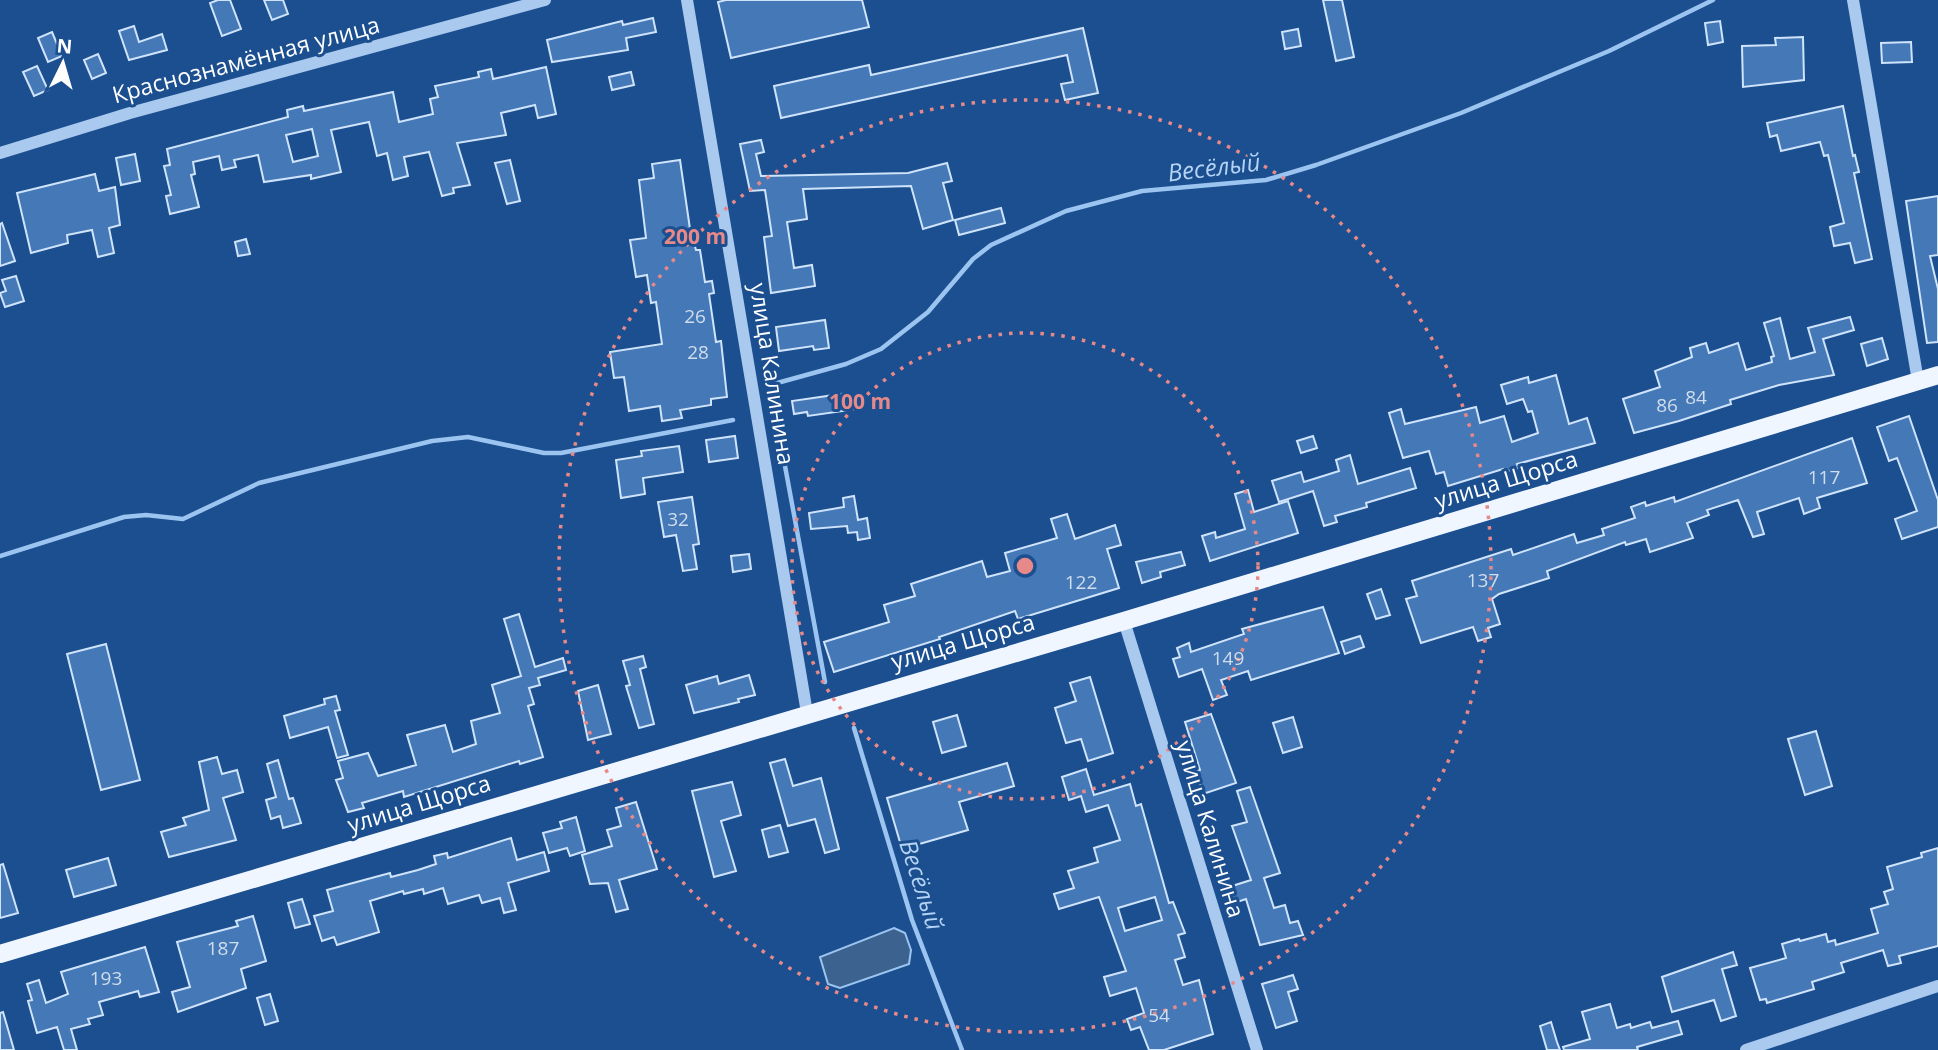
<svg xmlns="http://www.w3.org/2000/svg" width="1938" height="1050" font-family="'Open Sans',sans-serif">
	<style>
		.water { fill: #3c6290; stroke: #9cc4f0; stroke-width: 2 }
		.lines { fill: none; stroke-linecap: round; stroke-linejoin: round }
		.stream { stroke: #9cc4f0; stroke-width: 4.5 }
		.building { fill: #4478b7; stroke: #cfe3fa; stroke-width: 2; fill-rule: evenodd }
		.minor { stroke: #a9c9ee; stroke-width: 12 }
		.major { stroke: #f0f6ff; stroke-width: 18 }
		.ring { fill: none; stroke: #e88989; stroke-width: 3.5; stroke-dasharray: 3.5 7 }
		.labels { text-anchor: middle; stroke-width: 6; stroke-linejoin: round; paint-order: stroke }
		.number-label { font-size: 19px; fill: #d0dded }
		.street-label { font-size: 23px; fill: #fff; stroke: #1b4f8f }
		.water-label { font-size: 24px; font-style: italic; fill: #b5d3f5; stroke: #1b4f8f }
		.centre { fill: #e88989; stroke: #1b4f8f; stroke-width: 3.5 }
		.ring-label { font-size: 21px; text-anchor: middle; font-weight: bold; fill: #e88989; stroke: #1b4f8f; stroke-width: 6; stroke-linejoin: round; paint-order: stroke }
	</style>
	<rect width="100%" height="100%" fill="#1b4f8f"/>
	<path class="water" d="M894 928 905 933 911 950 909 964 840 988 828 984 820 957Z"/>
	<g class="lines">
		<g class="stream">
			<path d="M0 556 124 517 146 515 183 519 259 483 432 441 468 437 544 453H561L733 420"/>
			<path d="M825 682 770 385 846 364 881 349 928 312 973 259 991 245 1066 211 1142 191 1266 180 1316 165 1461 113 1609 51 1713 0"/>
			<path d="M854 728 912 920 962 1050"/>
		</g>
	</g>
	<g class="building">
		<path d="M218 0H230L241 29 222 36 210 3Z"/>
		<path d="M264 0H283L288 14 272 20Z"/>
		<path d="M726 0H862L869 27 731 58 718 2Z"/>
		<path d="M1323 0H1342L1354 57 1336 61Z"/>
		<path d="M653 18 656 32 626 38 628 50 552 62 547 40 622 21 623 25Z"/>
		<path d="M1720 21 1723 42 1708 45 1705 23Z"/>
		<path d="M134 26 139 42 162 34 167 50 129 60 119 31Z"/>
		<path d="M1083 28 1098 93 1065 100 1061 84 1073 82 1067 55 781 118 774 86 869 65 871 75Z"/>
		<path d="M1298 29 1301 46 1285 49 1282 32Z"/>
		<path d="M52 32 62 56 48 62 38 38Z"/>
		<path d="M1803 37 1804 80 1743 87 1742 46 1776 45 1775 38Z"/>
		<path d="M1911 42 1912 62 1882 63 1881 43Z"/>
		<path d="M98 54 106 73 92 79 84 60Z"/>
		<path d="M37 66 48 90 34 96 23 72Z"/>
		<path d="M546 67 556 114 538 118 535 105 501 113 506 135 457 143 470 185 453 188 454 193 442 196 429 152 404 157 408 176 393 180 387 153 377 156 369 122 331 130 341 172 311 179V175L264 182 258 155 234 160 236 167 222 170 219 156 193 162 195 174 191 175 199 207 170 214 166 196 171 195 164 166 170 165 167 149 288 117 287 110 303 106 304 111 393 92 399 122 433 114 430 99 438 97 435 86 479 77 478 72 491 69 493 79ZM312 129 318 156 293 162 286 135Z"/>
		<path d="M631 72 634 85 612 90 609 77Z"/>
		<path d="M1843 106 1853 156 1855 155 1859 172 1854 173 1872 259 1855 263 1850 243 1834 246 1830 227 1844 223 1828 155 1824 156 1820 142 1781 151 1777 135 1770 137 1767 123Z"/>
		<path d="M761 140 764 152 756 154 761 176 908 173 947 163 952 181 943 183 953 220 923 229 911 186 803 189 807 219 787 222 794 268 812 265 815 286 771 293 764 237 772 236 765 190 750 191 740 144Z"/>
		<path d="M135 154 140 181 121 185 116 158Z"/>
		<path d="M510 160 520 201 507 204 495 163Z"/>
		<path d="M680 160 690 229 696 250H700L705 282 712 281 714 293 709 294 716 342 721 341 727 397 711 399V405L680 410 682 418 662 421 660 406 629 411 624 377 614 378 610 352 662 344 656 302 651 303 647 275 636 277 630 240 646 238 639 180 654 178 652 164Z"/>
		<path d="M95 174 99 191 115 187 120 225 109 228 114 253 98 257 92 230 67 235 68 243 31 253 17 193Z"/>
		<path d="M1938 196V255L1930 256 1938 289V342L1927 343 1906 201Z"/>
		<path d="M1001 208 1005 223 959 235 955 220Z"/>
		<path d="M2 223 15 261 0 266V224Z"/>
		<path d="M246 239 250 254 238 256 235 242Z"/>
		<path d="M16 276 24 301 5 307 0 293 6 291 2 280Z"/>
		<path d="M1850 317 1854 330 1823 339 1834 375 1779 385 1730 400 1731 404 1679 421 1634 433 1623 399 1660 387 1655 371 1692 357 1690 348 1706 343 1709 353 1738 343 1746 370 1772 362 1771 357 1774 356 1764 323 1780 318 1790 359 1815 352 1808 328Z"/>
		<path d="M825 320 829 348 814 350 813 346 779 351 776 327Z"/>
		<path d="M1882 338 1888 359 1867 366 1861 344Z"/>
		<path d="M1556 375 1569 424 1587 418 1595 443 1517 464 1518 468 1504 472 1503 469 1448 486 1444 472 1436 474 1429 451 1403 458 1389 413 1401 409 1405 424 1476 407 1480 423 1504 416 1512 442 1538 433 1532 411 1528 412 1523 399 1507 404 1501 385 1528 377 1529 383Z"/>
		<path d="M848 393 850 410 808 416 807 412 794 414 792 401Z"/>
		<path d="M1909 416 1938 500V527L1902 539 1895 519 1917 511 1897 458 1889 461 1877 427Z"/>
		<path d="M735 436 738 458 709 462 706 440Z"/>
		<path d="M1313 436 1317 448 1301 453 1297 441Z"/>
		<path d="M1852 438 1867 483 1817 498 1820 508 1804 514 1799 498 1757 512 1764 534 1753 537 1738 500 1707 510 1709 515 1687 523 1693 538 1650 552 1646 539 1626 545 1625 542 1547 571 1549 578 1499 594 1492 599 1500 624 1488 628 1491 637 1478 641 1473 627 1421 643 1406 599 1417 596 1412 581 1511 549 1513 555 1574 534 1577 543 1604 535 1602 529 1635 518 1631 507 1645 502 1646 506 1674 497 1675 502Z"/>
		<path d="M679 446 683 472 643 478 645 494 621 498 616 460 642 456 641 451Z"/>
		<path d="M1350 455 1358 484 1410 468 1416 488 1366 503 1367 507 1335 516 1337 522 1324 526 1313 491 1279 502 1272 481 1301 472 1304 482 1339 471 1336 460Z"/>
		<path d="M1248 490 1254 512 1288 501 1298 533 1210 561 1202 536 1215 532 1216 538 1245 529 1235 494Z"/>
		<path d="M854 496 858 520 867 518 870 538 858 540 857 532 848 533 847 526 811 529 809 513 844 507 843 498Z"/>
		<path d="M692 497 699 544 693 545 697 569 683 571 676 535 664 537 658 502Z"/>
		<path d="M1067 514 1075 539 1115 525 1121 545 1107 549 1119 588 1018 619 1015 611 939 637 940 639 834 672 824 642 889 622 884 605 915 596 911 584 982 561 987 577 1010 571 1005 553 1057 538 1051 519Z"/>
		<path d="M1181 552 1185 565 1160 572 1161 577 1142 583 1136 562Z"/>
		<path d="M749 554 751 569 733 572 731 556Z"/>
		<path d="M1381 589 1390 615 1376 619 1367 594Z"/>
		<path d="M1323 607 1339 653 1251 680 1248 671 1221 680 1227 695 1213 700 1202 669 1179 677 1173 659 1180 657 1177 648 1189 643 1191 652 1244 634 1242 629Z"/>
		<path d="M519 614 535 667 563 658 566 670 538 678 540 685 529 688 534 704 528 706 543 757 520 764 519 761 404 797 403 791 362 803 364 808 348 812 336 780 343 778 338 761 368 753 378 776 416 765 407 735 445 725 453 752 476 744 471 721 500 713 492 685 521 676 504 619Z"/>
		<path d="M1360 636 1364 647 1345 654 1341 642Z"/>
		<path d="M106 644 140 780 101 790 67 654Z"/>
		<path d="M643 656 646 667 640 669 654 724 639 728 626 686 630 685 623 661Z"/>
		<path d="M749 675 755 695 738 699 739 702 694 713 686 685 717 676 719 684Z"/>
		<path d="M1090 677 1113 753 1088 761 1081 739 1066 743 1055 708 1076 701 1070 683Z"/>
		<path d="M598 685 611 734 588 740 578 691Z"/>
		<path d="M336 696 340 710 335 711 348 755 337 758 328 727 290 738 284 716 325 704 324 699Z"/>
		<path d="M1211 714 1236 783 1203 794 1196 772 1200 770 1185 722Z"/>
		<path d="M957 715 966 746 942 753 933 722Z"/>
		<path d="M1293 717 1302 747 1283 753 1273 723Z"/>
		<path d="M1816 731 1832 786 1805 795 1788 739Z"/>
		<path d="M217 757 222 774 237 770 243 792 223 798 236 840 169 857 161 832 186 825 183 818 209 810 199 762Z"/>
		<path d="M785 759 793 786 821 778 839 849 825 853 815 819 788 826 770 763Z"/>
		<path d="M278 760 289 799 293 798 301 823 283 828 280 816 271 819 266 800 276 797 267 764Z"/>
		<path d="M1007 763 1014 786 959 802 968 830 902 849 887 798Z"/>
		<path d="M1086 769 1094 795 1130 784 1136 806 1141 804 1169 903 1173 902 1185 933 1178 935 1185 957 1175 960 1183 985 1199 980 1213 1034 1164 1050H1149L1140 1027 1131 1030 1127 1019 1144 1013 1136 988 1110 996 1104 977 1126 971 1099 897 1059 909 1054 894 1074 888 1068 871 1098 862 1094 848 1120 840 1108 805 1086 812 1081 796 1069 800 1062 777ZM1155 897 1162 920 1125 931 1118 908Z"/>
		<path d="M732 782 741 815 721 821 736 871 714 877 692 791Z"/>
		<path d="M1250 787 1280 873 1264 878 1274 908 1285 905 1290 923 1298 921 1303 935 1260 945 1246 899 1234 903 1229 887 1251 880 1232 826 1247 822 1237 791Z"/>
		<path d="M636 802 657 869 619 880 628 909 616 912 608 883 590 884 582 855 612 846 607 830 621 826 616 808Z"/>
		<path d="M576 817 585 851 570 856 567 848 549 853 543 833 562 828 560 822Z"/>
		<path d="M780 825 788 852 769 857 762 830Z"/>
		<path d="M511 838 517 860 544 852 549 871 508 883 516 910 504 913 500 898 482 903 479 895 448 904 443 888 424 894 423 889 404 894 403 891 370 901 379 932 337 945 334 937 322 941 314 916 333 911 327 890 390 873 391 877 418 870 436 864 434 856 447 853 448 858Z"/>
		<path d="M1938 848V946L1899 956 1901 963 1888 966 1883 950 1841 963 1844 972 1812 982 1814 989 1767 1003 1766 999 1760 1000 1750 968 1786 958 1782 944 1799 939 1800 941 1826 934 1828 942 1835 940 1836 945 1878 933 1871 909 1888 904 1884 892 1893 889 1887 867 1922 857 1921 853Z"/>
		<path d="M108 858 116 885 74 897 66 870Z"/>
		<path d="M3 864 18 913 0 918V865Z"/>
		<path d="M302 899 310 924 295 928 288 903Z"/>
		<path d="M253 916 266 961 241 969 246 988 178 1012 172 992 190 987 177 942 238 926 236 921Z"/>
		<path d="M145 947 159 992 140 997 138 991 99 1002 103 1015 88 1019 90 1024 71 1029 77 1050H64L57 1027 37 1033 28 1001 32 1000 27 984 39 980 46 1003 68 994 61 972Z"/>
		<path d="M1733 952 1737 965 1722 969 1736 1016 1721 1021 1714 1000 1672 1012 1662 977Z"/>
		<path d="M1293 975 1298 989 1288 992 1297 1021 1276 1028 1262 984Z"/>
		<path d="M270 994 278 1021 265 1025 257 998Z"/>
		<path d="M1610 1004 1617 1028 1630 1024 1631 1028 1650 1022 1652 1028 1678 1021 1682 1034 1637 1047 1638 1050H1564L1563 1047 1590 1039 1582 1012Z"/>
		<path d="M3 1012 14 1050H0V1013Z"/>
		<path d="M1551 1022 1557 1042 1560 1050H1547L1540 1026Z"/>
	</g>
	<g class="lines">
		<g class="minor">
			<path d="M687 0 807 713"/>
			<path d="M1853 0 1918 381"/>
			<path d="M0 153 130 113 545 0"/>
			<path d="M1124 621 1257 1050"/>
			<path d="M1746 1050 1938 986"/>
		</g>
		<path class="major" d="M0 954 1124 621 1938 375"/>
	</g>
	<g class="ring">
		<circle cx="1025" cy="566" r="233"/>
		<circle cx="1025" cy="566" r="466"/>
	</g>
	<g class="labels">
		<g class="number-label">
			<text x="695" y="323">26</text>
			<text x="698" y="359">28</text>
			<text x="1696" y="404">84</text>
			<text x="1667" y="412">86</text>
			<text x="1824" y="484">117</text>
			<text x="678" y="526">32</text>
			<text x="1483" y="587">137</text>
			<text x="1081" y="589">122</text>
			<text x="1228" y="665">149</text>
			<text x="223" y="955">187</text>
			<text x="106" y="985">193</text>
			<text x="1159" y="1022">54</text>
		</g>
		<g class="street-label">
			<text transform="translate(246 60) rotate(-15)" y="8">Краснознамённая улица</text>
			<text transform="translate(772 374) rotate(81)" y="8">улица Калинина</text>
			<text transform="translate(1506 480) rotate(-17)" y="8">улица Щорса</text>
			<text transform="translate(963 642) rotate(-16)" y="8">улица Щорса</text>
			<text transform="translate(419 804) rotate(-17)" y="8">улица Щорса</text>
			<text transform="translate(1210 829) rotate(73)" y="8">улица Калинина</text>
		</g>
		<g class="water-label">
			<text transform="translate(1214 168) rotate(-7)" y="8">Весёлый</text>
			<text transform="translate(921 885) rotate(72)" y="8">Весёлый</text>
		</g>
	</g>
	<circle cx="1025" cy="566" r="10" class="centre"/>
	<g class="ring-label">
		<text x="695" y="244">200 m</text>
		<text x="860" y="409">100 m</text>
	</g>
	<g transform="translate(63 63) rotate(5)" stroke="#1b4f8f" stroke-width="5" paint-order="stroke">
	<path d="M0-5L12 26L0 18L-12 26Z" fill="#ffffff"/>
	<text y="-10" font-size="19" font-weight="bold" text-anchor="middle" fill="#ffffff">N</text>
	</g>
</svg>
